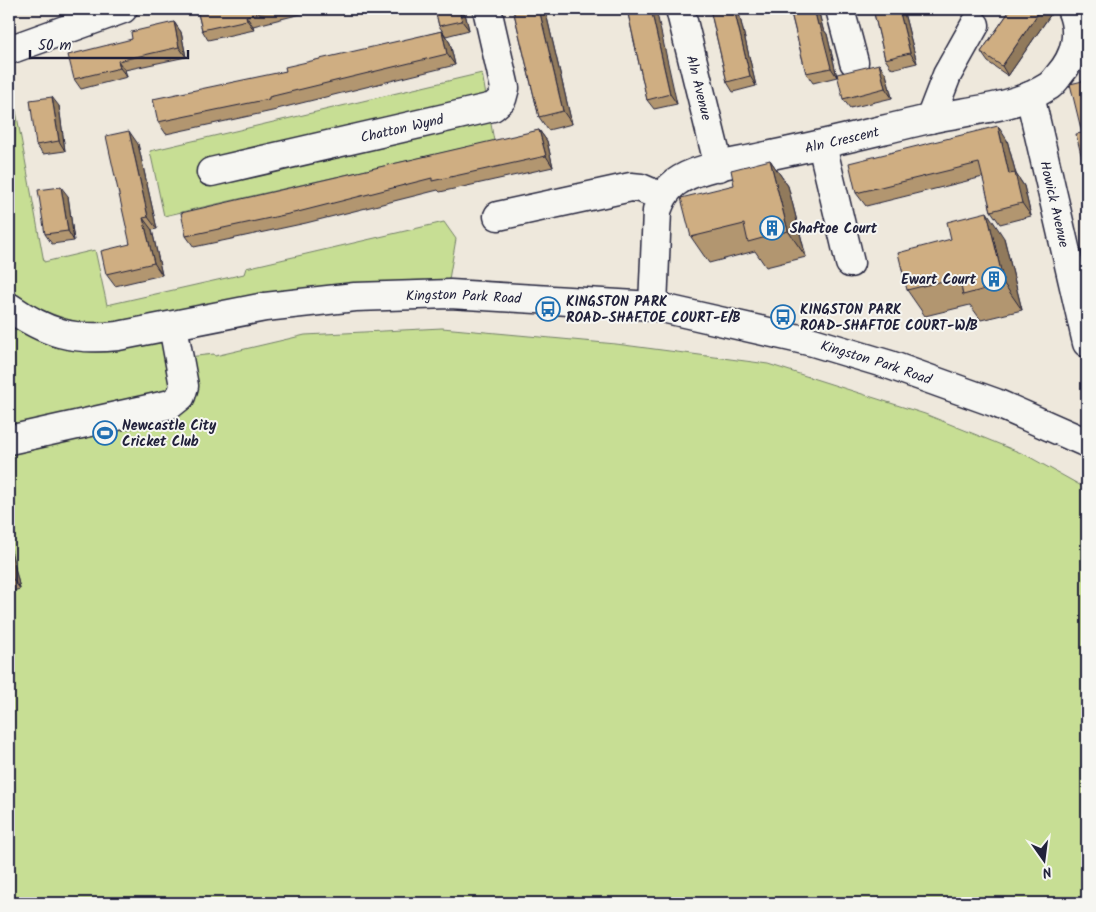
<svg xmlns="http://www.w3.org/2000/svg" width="1096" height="912" font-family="Kalam,sans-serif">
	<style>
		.green { fill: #c7de94; stroke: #748068 }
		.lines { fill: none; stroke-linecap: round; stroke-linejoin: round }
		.minor-casing { stroke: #22223b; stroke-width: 31 }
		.minor { stroke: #f6f6f2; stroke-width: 28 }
		.wall { fill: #b29670; stroke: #22223b }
		.shaded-wall { fill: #917a5b; stroke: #22223b }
		.building { fill: #cfae82; stroke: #22223b }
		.labels { text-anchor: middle; stroke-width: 4; stroke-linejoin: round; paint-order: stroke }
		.street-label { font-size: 14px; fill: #22223b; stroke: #f6f6f2 }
		.poi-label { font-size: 14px; font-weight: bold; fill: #22223b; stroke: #f6f6f2; text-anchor: start }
	</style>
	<rect width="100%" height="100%" fill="#eee8dc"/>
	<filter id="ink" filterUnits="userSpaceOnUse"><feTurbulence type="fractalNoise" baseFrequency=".02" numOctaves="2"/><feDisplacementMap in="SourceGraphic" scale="10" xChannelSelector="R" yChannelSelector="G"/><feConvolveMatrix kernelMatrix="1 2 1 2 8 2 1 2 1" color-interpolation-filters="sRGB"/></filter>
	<g filter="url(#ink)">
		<g class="green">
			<path d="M482 73 494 141 164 216 150 151Z"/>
			<path d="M16 111 44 262 95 250 107 305 244 274 246 268 444 222 456 239 448 285 92 325C61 319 33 309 9 288V164L14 160Z"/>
			<path d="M14 327C39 343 72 353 102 352 122 351 143 345 163 342L171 359 214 354 215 356 305 335 442 328 616 344 768 364 925 414 1026 455 1087 489V903H9V328Z"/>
		</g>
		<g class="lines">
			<g class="minor-casing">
				<g id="minor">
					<path id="s1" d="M680 9 719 167"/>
					<path d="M840 9 854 62"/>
					<path d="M9 50 123 9"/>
					<path id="s2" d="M1030 96 1087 343"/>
					<path d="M930 119 947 75 975 25"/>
					<path d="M822 145 850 263"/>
					<path id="s3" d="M211 172 493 107 502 99 505 88 487 9"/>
					<path d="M498 216 631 187 641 188 662 197"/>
					<path id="s4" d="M653 306 657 211C661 200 665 191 675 183 696 167 736 163 762 157 818 146 873 132 929 119 969 110 1013 109 1049 86 1053 83 1056 79 1059 75 1076 56 1081 32 1071 9"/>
					<path id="s5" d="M9 307C46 333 73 341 118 336L265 307 355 297 450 294 653 306 813 342 890 365 996 403 1087 443"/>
					<path d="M9 440 171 404 181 396 184 386 173 326"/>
				</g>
			</g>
			<use href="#minor" class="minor"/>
		</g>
		<g class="wall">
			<path d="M197 9H321L253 26 254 30 208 40 202 30Z"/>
			<path d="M435 9H464L469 30 446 36 439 26Z"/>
			<path d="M513 9H545L572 124 548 130 539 117Z"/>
			<path d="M627 9 677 104 654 109 647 100Z"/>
			<path d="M710 9H738L756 86 733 92 727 82Z"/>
			<path d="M790 9H818L823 29 827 34 837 77 813 83 806 73Z"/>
			<path d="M873 9H903L917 63 892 69 885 59Z"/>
			<path d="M1011 9H1051L1053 11 1008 76 988 62 981 52Z"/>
			<path d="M174 22 181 32 186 57 125 70 127 77 81 89 74 79 132 39Z"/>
			<path d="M442 31 450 43 455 65 277 109V110L166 134 158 122 286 71Z"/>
			<path d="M886 74 892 98 850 108 843 99Z"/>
			<path d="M59 106 65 151 43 154 36 145Z"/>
			<path d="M539 130 547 141 553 167 440 192 438 190 306 223 194 247 186 236Z"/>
			<path d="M1007 140 1016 174 1024 186 1031 216 1000 224 991 211 983 177 866 206 856 193Z"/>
			<path d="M138 144 157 229 152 230 162 275 115 286 106 274 130 244Z"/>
			<path d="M770 160 788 186 806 257 766 267 755 251 709 263 691 237 734 185Z"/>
			<path d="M68 196 74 241 52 244 45 234Z"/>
			<path d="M1004 238 1022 310 981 320 970 305 925 316 907 290Z"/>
			<path d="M9 542 20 589 9 592Z"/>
		</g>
		<g class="shaded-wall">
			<path d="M459 9H464L469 30 462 21Z"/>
			<path d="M539 9H545L572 124 563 111Z"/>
			<path d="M651 9H656L677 104 670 94Z"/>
			<path d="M734 9H738L756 86 750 76Z"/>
			<path d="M814 9H818L823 29 827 34 837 77 831 68 818 25Z"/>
			<path d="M899 9H903L917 63 910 53Z"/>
			<path d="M1041 9H1051L1053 11 1008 76 1002 66Z"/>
			<path d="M246 16 253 26 254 30 247 20Z"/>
			<path d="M174 22 181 32 186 57 179 47Z"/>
			<path d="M442 31 450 43 455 65 447 54Z"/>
			<path d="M118 61 125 70 127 77 120 68Z"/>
			<path d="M879 64 886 74 892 98 885 88Z"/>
			<path d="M52 97 59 106 65 151 59 141Z"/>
			<path d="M998 126 1007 140 1016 174 1024 186 1031 216 1022 203 1009 174Z"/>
			<path d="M539 130 547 141 553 167 546 156Z"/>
			<path d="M129 131 138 144 157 229 148 217Z"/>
			<path d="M770 160 788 186 806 257 788 231Z"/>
			<path d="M61 187 68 196 74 241 68 231Z"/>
			<path d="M987 212 1004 238 1022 310 1004 284Z"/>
			<path d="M143 218 152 230 162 275 154 263Z"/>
			<path d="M9 542 20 589 10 575 9 571Z"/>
		</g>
		<g class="building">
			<path d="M197 9H276L246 16 247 20 202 30Z"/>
			<path d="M435 9H459L462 21 439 26Z"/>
			<path d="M513 9H539L563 111 539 117Z"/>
			<path d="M627 9H651L670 94 647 100Z"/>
			<path d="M710 9H734L750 76 727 82Z"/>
			<path d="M790 9H814L818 25H820L831 68 806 73Z"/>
			<path d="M873 9H899L910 53 885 59Z"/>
			<path d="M1011 9H1041L1002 66 981 52Z"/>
			<path d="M174 22 179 47 118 61 120 68 74 79 68 55 132 39 131 32Z"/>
			<path d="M442 31 447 54 269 97V99L158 122 153 99 286 71 285 67Z"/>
			<path d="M879 64 885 88 843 99 837 74Z"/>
			<path d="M1087 80V179L1076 134 1082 133 1070 84Z"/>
			<path d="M52 97 59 141 36 145 30 100Z"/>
			<path d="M998 126 1009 174 1015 173 1022 203 991 211 979 163 856 193 849 163Z"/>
			<path d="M539 130 546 156 432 181V178L298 212 186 236 181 213Z"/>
			<path d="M129 131 148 217 143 218 154 263 106 274 101 251 130 244 106 136Z"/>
			<path d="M770 160 788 231 748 242 744 224 691 237 681 198 734 185 731 170Z"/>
			<path d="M61 187 68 231 45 234 38 190Z"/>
			<path d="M987 212 1004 284 963 295 959 277 907 290 898 253 951 239 947 222Z"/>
		</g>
	</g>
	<defs>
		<g id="building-ring" transform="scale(1.25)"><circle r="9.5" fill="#f6f6f2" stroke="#1f6fb2" stroke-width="1.5"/><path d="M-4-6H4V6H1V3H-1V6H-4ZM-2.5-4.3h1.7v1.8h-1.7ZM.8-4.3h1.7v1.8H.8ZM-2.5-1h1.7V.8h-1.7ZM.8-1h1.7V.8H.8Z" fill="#1f6fb2"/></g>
		<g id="bus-ring" transform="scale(1.25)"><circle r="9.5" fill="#f6f6f2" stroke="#1f6fb2" stroke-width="1.5"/><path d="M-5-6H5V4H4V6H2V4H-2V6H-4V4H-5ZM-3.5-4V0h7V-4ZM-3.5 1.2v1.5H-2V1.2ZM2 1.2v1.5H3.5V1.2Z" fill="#1f6fb2"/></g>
		<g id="stadium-ring" transform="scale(1.25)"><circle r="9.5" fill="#f6f6f2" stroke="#1f6fb2" stroke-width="1.5"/><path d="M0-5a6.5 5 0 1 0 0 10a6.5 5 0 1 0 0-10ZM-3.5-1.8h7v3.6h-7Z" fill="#1f6fb2"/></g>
	</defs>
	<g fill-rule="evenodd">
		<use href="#building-ring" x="772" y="228"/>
		<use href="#building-ring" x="994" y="279"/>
		<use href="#bus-ring" x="548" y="309"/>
		<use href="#bus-ring" x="783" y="317"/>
		<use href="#stadium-ring" x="105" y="433"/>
	</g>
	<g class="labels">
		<g class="street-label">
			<text dy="5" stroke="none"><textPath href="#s1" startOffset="81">Aln Avenue</textPath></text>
			<text dy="5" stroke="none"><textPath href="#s3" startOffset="196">Chatton Wynd</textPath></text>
			<text dy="5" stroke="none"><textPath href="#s4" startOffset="302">Aln Crescent</textPath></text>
			<text dy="5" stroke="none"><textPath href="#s2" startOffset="111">Howick Avenue</textPath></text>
			<text dy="5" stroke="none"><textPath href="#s5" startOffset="465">Kingston Park Road</textPath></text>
			<text dy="5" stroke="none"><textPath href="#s5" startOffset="885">Kingston Park Road</textPath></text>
		</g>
		<g class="poi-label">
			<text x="790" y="233">Shaftoe Court</text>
			<text x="976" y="284" text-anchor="end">Ewart Court</text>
			<text x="566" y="306">KINGSTON PARK<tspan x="566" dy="16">ROAD-SHAFTOE COURT-E/B</tspan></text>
			<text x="800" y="314">KINGSTON PARK<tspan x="800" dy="16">ROAD-SHAFTOE COURT-W/B</tspan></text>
			<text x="122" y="430">Newcastle City<tspan x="122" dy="16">Cricket Club</tspan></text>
		</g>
	</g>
	<rect width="1096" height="912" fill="none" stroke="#f6f6f2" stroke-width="30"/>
	<rect x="15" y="15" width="1066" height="882" fill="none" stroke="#22223b" stroke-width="2" filter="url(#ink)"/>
	<g transform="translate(1044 860) rotate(166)" stroke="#f6f6f2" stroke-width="4" paint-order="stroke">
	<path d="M0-4L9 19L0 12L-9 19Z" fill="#22223b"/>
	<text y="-8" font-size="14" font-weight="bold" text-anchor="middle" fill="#22223b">N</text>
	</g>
	<path d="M30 50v8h158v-8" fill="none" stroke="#22223b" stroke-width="2.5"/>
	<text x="38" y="50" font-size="15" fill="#22223b" stroke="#f6f6f2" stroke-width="4" paint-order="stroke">50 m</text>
</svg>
